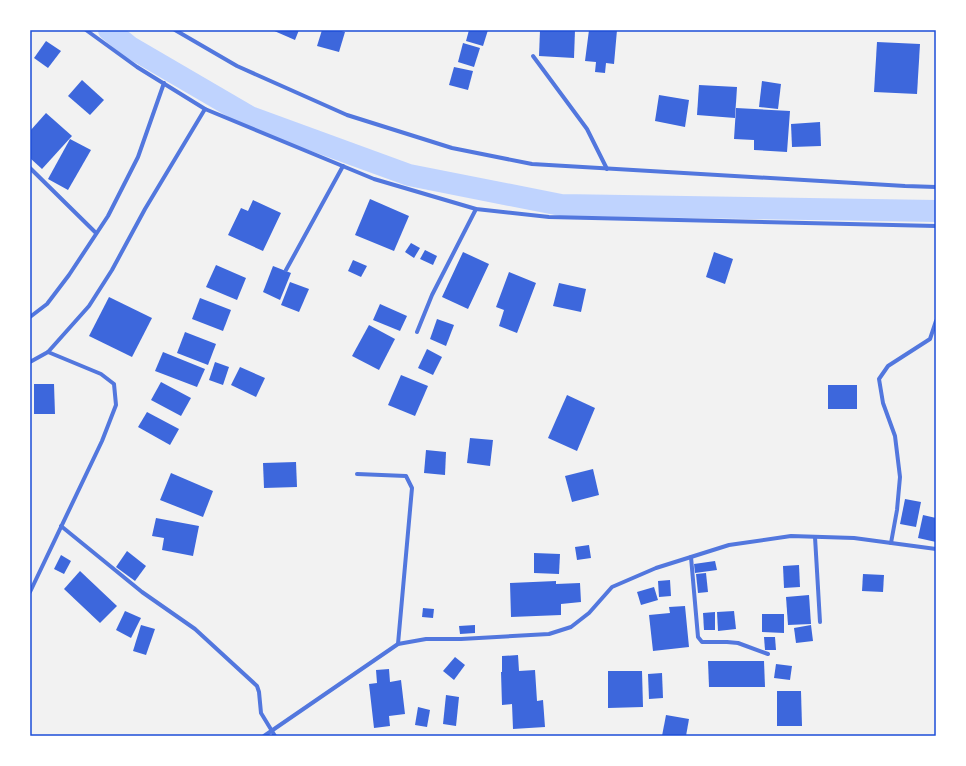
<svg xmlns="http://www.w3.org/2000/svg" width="966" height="766" font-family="'Open Sans',sans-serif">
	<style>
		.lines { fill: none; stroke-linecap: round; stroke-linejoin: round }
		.canal { stroke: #bfd3fe; stroke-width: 22 }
		.building { fill: #3d67dc }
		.minor { stroke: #5277de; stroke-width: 4 }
		.neatline { fill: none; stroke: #1d4ed8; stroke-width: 1.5 }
	</style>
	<rect width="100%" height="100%" fill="#f2f2f2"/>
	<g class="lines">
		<path class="canal" d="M109 30 130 47 250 117 409 175 561 205 936 211"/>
	</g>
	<g class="building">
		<path d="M272 30H299L295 40Z"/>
		<path d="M322 30H338L345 32 339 52 317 46Z"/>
		<path d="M469 30H488L483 46 466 41Z"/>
		<path d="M540 30H575L574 58 539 56Z"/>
		<path d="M589 30H617L614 64 606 63 605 73 595 72 596 62 585 61Z"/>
		<path d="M46 41 61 51 48 68 34 58Z"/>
		<path d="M877 42 920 44 917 94 874 92Z"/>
		<path d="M463 43 480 48 474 67 458 62Z"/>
		<path d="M454 67 473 71 468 90 449 85Z"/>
		<path d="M82 80 104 100 90 115 68 96Z"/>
		<path d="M762 81 781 84 778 109 759 107Z"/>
		<path d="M699 85 737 87 735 118 697 115Z"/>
		<path d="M659 95 689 100 685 127 655 121Z"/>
		<path d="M736 108 790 111 787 152 754 150V140L734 139Z"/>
		<path d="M46 113 72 136 42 169 30 158V131Z"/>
		<path d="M820 122 821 146 792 147 791 124Z"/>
		<path d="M70 139 91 150 68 190 48 179Z"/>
		<path d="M370 199 409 216 394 251 355 235Z"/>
		<path d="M253 200 281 213 263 251 228 235 241 208 248 211Z"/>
		<path d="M411 243 420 248 414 258 405 252Z"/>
		<path d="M425 250 437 256 433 265 420 259Z"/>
		<path d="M463 252 489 264 468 309 442 297Z"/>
		<path d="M714 252 733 259 725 284 706 277Z"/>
		<path d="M353 260 367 266 361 277 348 271Z"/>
		<path d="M216 265 246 278 237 300 206 287Z"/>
		<path d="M273 266 291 273 280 300 263 292Z"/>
		<path d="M509 272 536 283 517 333 499 326 504 310 496 307Z"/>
		<path d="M290 282 309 289 299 312 281 305Z"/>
		<path d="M559 283 586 289 581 312 553 306Z"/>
		<path d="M109 297 152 318 132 357 89 336Z"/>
		<path d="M200 298 231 310 223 331 192 319Z"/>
		<path d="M380 304 407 316 400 331 373 320Z"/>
		<path d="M437 319 454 325 446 346 430 339Z"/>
		<path d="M369 325 395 339 379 370 352 356Z"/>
		<path d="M185 332 216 344 208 365 177 353Z"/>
		<path d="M427 349 442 357 433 375 418 368Z"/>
		<path d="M163 352 205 369 197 387 155 371Z"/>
		<path d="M215 362 229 367 223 385 209 380Z"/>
		<path d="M240 367 265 378 256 397 231 385Z"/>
		<path d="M401 375 428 386 415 416 388 405Z"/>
		<path d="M161 382 191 398 181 416 151 400Z"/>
		<path d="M34 384H54L55 414H34Z"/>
		<rect x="828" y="385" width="29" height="24"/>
		<path d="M567 395 595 408 577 451 548 438Z"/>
		<path d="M147 412 179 429 170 445 138 427Z"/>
		<path d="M470 438 493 440 490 466 467 463Z"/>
		<path d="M426 450 446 452 445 475 424 473Z"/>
		<path d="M296 462 297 487 264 488 263 463Z"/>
		<path d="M593 469 599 495 572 502 565 476Z"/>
		<path d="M171 473 213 491 203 517 160 500Z"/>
		<path d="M905 499 921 502 916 527 900 524Z"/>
		<path d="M923 515 936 518V542L918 538Z"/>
		<path d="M156 518 199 526 193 556 162 550 164 538 152 536Z"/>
		<path d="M589 545 591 558 577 560 575 547Z"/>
		<path d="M127 551 146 566 135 581 116 567Z"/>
		<path d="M534 553 560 554 559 574 534 573Z"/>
		<path d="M61 555 71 561 64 574 54 569Z"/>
		<path d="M715 561 717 570 695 573 694 564Z"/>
		<path d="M799 565 800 587 784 588 783 566Z"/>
		<path d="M80 571 117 606 100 623 64 589Z"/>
		<path d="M706 573 708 592 698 593 696 574Z"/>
		<path d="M863 574 884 575 883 592 862 591Z"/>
		<path d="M670 580 671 596 659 597 658 581Z"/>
		<path d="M556 581V584L580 583 581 602 561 604V615L511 617 510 583Z"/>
		<path d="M654 587 658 600 641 605 637 592Z"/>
		<path d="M809 595 811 624 788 625 786 597Z"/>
		<path d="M685 606 689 647 653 651 649 615 670 613 669 607Z"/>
		<path d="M423 608 434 609 433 618 422 617Z"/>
		<path d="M125 611 141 618 131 638 116 630Z"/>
		<path d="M734 611 736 629 718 631 717 612Z"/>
		<path d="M715 612V630H704L703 613Z"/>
		<path d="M762 614H784V633L762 632Z"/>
		<path d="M141 625 155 629 146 655 133 651Z"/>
		<path d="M475 625V633L460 634 459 626Z"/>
		<path d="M811 625 813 641 796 643 794 628Z"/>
		<path d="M764 637H775L776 650H765Z"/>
		<path d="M518 655 519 671 535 670 537 701 543 700 545 727 513 729 512 704 502 705 501 672H502V656Z"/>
		<path d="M455 657 465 665 454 680 443 671Z"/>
		<path d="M708 661H764L765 687H709Z"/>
		<path d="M776 664 792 666 790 680 774 678Z"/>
		<path d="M389 669 390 682 401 680 405 714 389 716 390 726 374 728 369 684 377 683 376 670Z"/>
		<path d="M608 671H642L643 707 608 708Z"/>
		<path d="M662 673 663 698 649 699 648 674Z"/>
		<path d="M777 691H801L802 726H777Z"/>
		<path d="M446 695 459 697 456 726 443 724Z"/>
		<path d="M418 707 430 710 427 727 415 725Z"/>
		<path d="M666 715 689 719 686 736H662Z"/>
	</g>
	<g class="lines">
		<g class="minor">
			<path d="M86 30 137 67 205 109 374 179 476 209 549 217 936 226"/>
			<path d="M175 30 237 66 347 115 452 148 532 164 905 186 936 187"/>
			<path d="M533 56 587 129 607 169"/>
			<path d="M30 168 96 233"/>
			<path d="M286 270 343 166"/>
			<path d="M30 317 47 304 69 275 108 216 138 157 164 83"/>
			<path d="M417 332 432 295 476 209"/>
			<path d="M30 362 48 352 89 306 112 270 145 209 205 109"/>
			<path d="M357 474 406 476 412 488 398 644"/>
			<path d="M61 526 142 592 195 629 257 686 259 692 261 713 275 736"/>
			<path d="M815 537 820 622"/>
			<path d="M891 543 897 510 900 477 895 436 883 403 879 379 888 366 930 339 936 321"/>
			<path d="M691 557 698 637 702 642H727L738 643 768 654"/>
			<path d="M30 592 102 441 116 405 114 384 101 374 48 352"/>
			<path d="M264 736 398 644 426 639H461L549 634 571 627 589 613 612 587 656 568 729 545 791 536 854 538 936 549"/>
		</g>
	</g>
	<rect width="966" height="766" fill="none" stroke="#ffffff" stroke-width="62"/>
	<rect x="31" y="31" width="904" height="704" class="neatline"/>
</svg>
